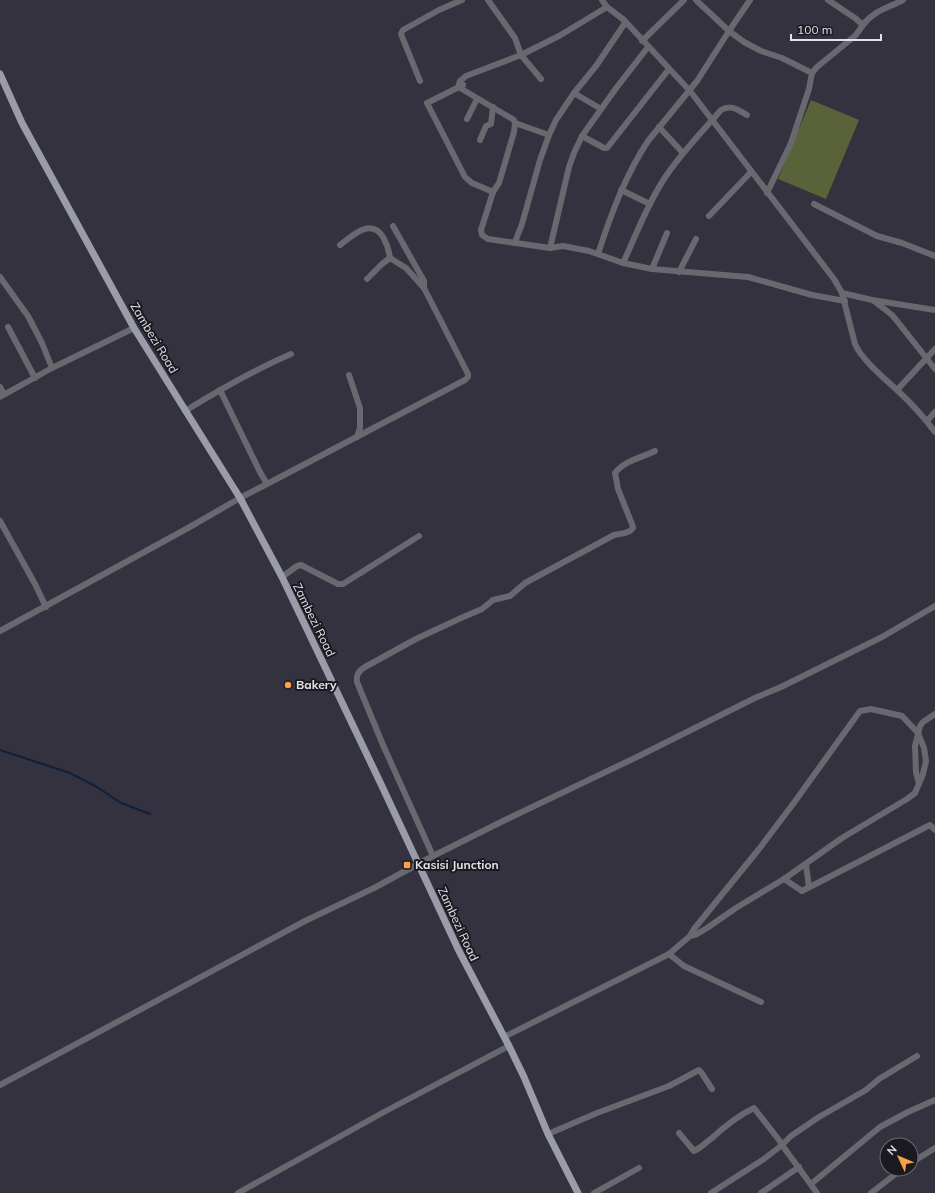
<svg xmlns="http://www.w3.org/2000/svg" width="935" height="1193" font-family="Mulish,sans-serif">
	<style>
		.green { fill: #5a623a }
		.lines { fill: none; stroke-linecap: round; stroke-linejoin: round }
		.stream { stroke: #0f203d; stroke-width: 2 }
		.minor { stroke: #68696f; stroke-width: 6 }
		.major { stroke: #9b9ca9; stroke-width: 7 }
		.poi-dot { fill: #f7a149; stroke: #1b1a20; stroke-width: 1.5 }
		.labels { text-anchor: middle; stroke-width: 4; stroke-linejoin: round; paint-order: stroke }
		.street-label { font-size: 12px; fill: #e3e2ea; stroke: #1b1a20 }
		.poi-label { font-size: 12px; font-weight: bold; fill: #e3e2ea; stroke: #1b1a20; text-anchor: start }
	</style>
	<rect width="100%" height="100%" fill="#34323e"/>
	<path class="green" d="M811 100 859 120 826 199 778 179Z"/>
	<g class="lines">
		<path class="stream" d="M0 750 70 773 97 787 121 803 150 814"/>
		<g class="minor">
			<path d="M488 0 515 38 521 55 541 79"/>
			<path d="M602 0 607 7 624 20 690 91 834 279 842 293 855 344C861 359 885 379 897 390 911 403 924 417 935 432"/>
			<path d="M696 0 729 31 744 42 761 51 782 58 812 73"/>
			<path d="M828 0 855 18 863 25C873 11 888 8 903 0"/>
			<path d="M642 41 684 0"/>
			<path d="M420 81 401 34 403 30 439 10 462 0"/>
			<path d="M463 85 427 103 465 177 472 183 493 192"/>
			<path d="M574 93 601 109"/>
			<path d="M467 119 477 99"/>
			<path d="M515 123 514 132 499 183 493 192 481 230 482 235 488 239 550 248 563 246 589 251 623 263 652 269 748 277 812 295 845 301"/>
			<path d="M659 127 683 153"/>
			<path d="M549 135 515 123 514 120 460 88 463 85 459 84 460 81 466 76 521 55 559 36 607 7"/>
			<path d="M582 136 604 148H607L669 69"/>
			<path d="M480 140 486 126 491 124 493 107"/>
			<path d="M621 190 650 204"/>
			<path d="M767 193 791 143 809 89 812 73 817 67 856 35 863 25"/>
			<path d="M814 204 877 236 902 243 935 256"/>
			<path d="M709 216 751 172"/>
			<path d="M515 242 522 224 540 160 549 135 556 120 574 93 596 66 625 23"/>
			<path d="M340 245C352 236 371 217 383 237 387 244 389 250 390 258L406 268 424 288"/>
			<path d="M550 248 569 167 574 153 582 136 617 87 648 47"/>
			<path d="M598 254C611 214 625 176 648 141L697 81 729 31 750 0"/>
			<path d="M623 263C636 235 647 205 664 179 680 154 701 133 721 110 731 104 738 110 747 115"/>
			<path d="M652 269 667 233"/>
			<path d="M679 272 696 239"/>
			<path d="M0 277 28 316 42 343 52 368"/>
			<path d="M367 279 382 264 390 258"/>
			<path d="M842 293 872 300 935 310"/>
			<path d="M874 301 892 315 897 321 935 369"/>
			<path d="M8 327 35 378"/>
			<path d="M349 375 360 408V428L357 437"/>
			<path d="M0 387 4 394"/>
			<path d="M220 390 260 472 267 484"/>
			<path d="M897 390 935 349"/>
			<path d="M0 397 52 368 134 328"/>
			<path d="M185 411C219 390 254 370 291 354"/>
			<path d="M927 421 935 412"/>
			<path d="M0 521 35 584 46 607"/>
			<path d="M282 577 297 566 301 565 338 584H343L419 536"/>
			<path d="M0 631 188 528 240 498 267 484 465 380 468 377V374L424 288V281L393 226"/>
			<path d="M919 784 916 772 915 746 920 726 923 722 935 714"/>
			<path d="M433 856 383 745 357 682C356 674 359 671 365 667L416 639 461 618 482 609 493 600 510 596 525 583 614 535 625 533 630 531 633 528 632 524 618 489 615 473C624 461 643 457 655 451"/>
			<path d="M806 865 809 887"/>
			<path d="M784 879 802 891 926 827 930 825 935 830"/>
			<path d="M669 954 684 966 761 1002"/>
			<path d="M504 1037 669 954 690 936 694 929 759 849 793 804 860 711 871 709 902 716 918 733 924 748 926 761 923 774 915 793 907 799 842 838 784 879 736 908 707 928 697 934 690 936"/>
			<path d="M0 1085 305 921 374 888 433 856 503 821 639 756 755 698 781 687 882 637 935 606"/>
			<path d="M679 1133 694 1151C701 1148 706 1142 712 1138 724 1127 739 1115 754 1108L779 1140 782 1145 817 1193"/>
			<path d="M548 1134 597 1113 669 1086 699 1070 701 1072 712 1089"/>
			<path d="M911 1163 935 1148"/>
			<path d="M811 1184 880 1127 908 1112 935 1100"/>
			<path d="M238 1193 384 1112 509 1046"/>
			<path d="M594 1193 639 1168"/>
			<path d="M711 1193 764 1159 782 1145 791 1136 819 1117 866 1090 879 1079 917 1056"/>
			<path d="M761 1193 799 1167"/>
			<path d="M871 1193 902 1169"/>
		</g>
		<path class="major" d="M0 74 22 123 134 328 240 498 282 577 380 782 459 951 509 1046 524 1077 548 1134 578 1193"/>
	</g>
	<g class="poi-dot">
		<circle cx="288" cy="685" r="4"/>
		<rect x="403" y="861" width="8" height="8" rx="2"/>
	</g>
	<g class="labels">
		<g class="street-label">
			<text transform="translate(154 338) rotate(59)" y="4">Zambezi Road</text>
			<text transform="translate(314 620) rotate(64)" y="4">Zambezi Road</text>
			<text transform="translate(458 924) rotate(65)" y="4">Zambezi Road</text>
		</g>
		<g class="poi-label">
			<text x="296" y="689">Bakery</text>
			<text x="415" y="869">Kasisi Junction</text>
		</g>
	</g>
	<g transform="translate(899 1157) rotate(314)"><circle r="19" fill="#1b1a20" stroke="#6b6a71"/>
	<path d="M0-3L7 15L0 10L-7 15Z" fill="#f7a149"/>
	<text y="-6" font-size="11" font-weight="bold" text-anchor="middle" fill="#e3e2ea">N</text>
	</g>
	<path d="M791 34v6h90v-6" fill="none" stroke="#e3e2ea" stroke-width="2"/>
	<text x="797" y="34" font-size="12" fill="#e3e2ea" stroke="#1b1a20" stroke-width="3" paint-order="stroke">100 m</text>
</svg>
